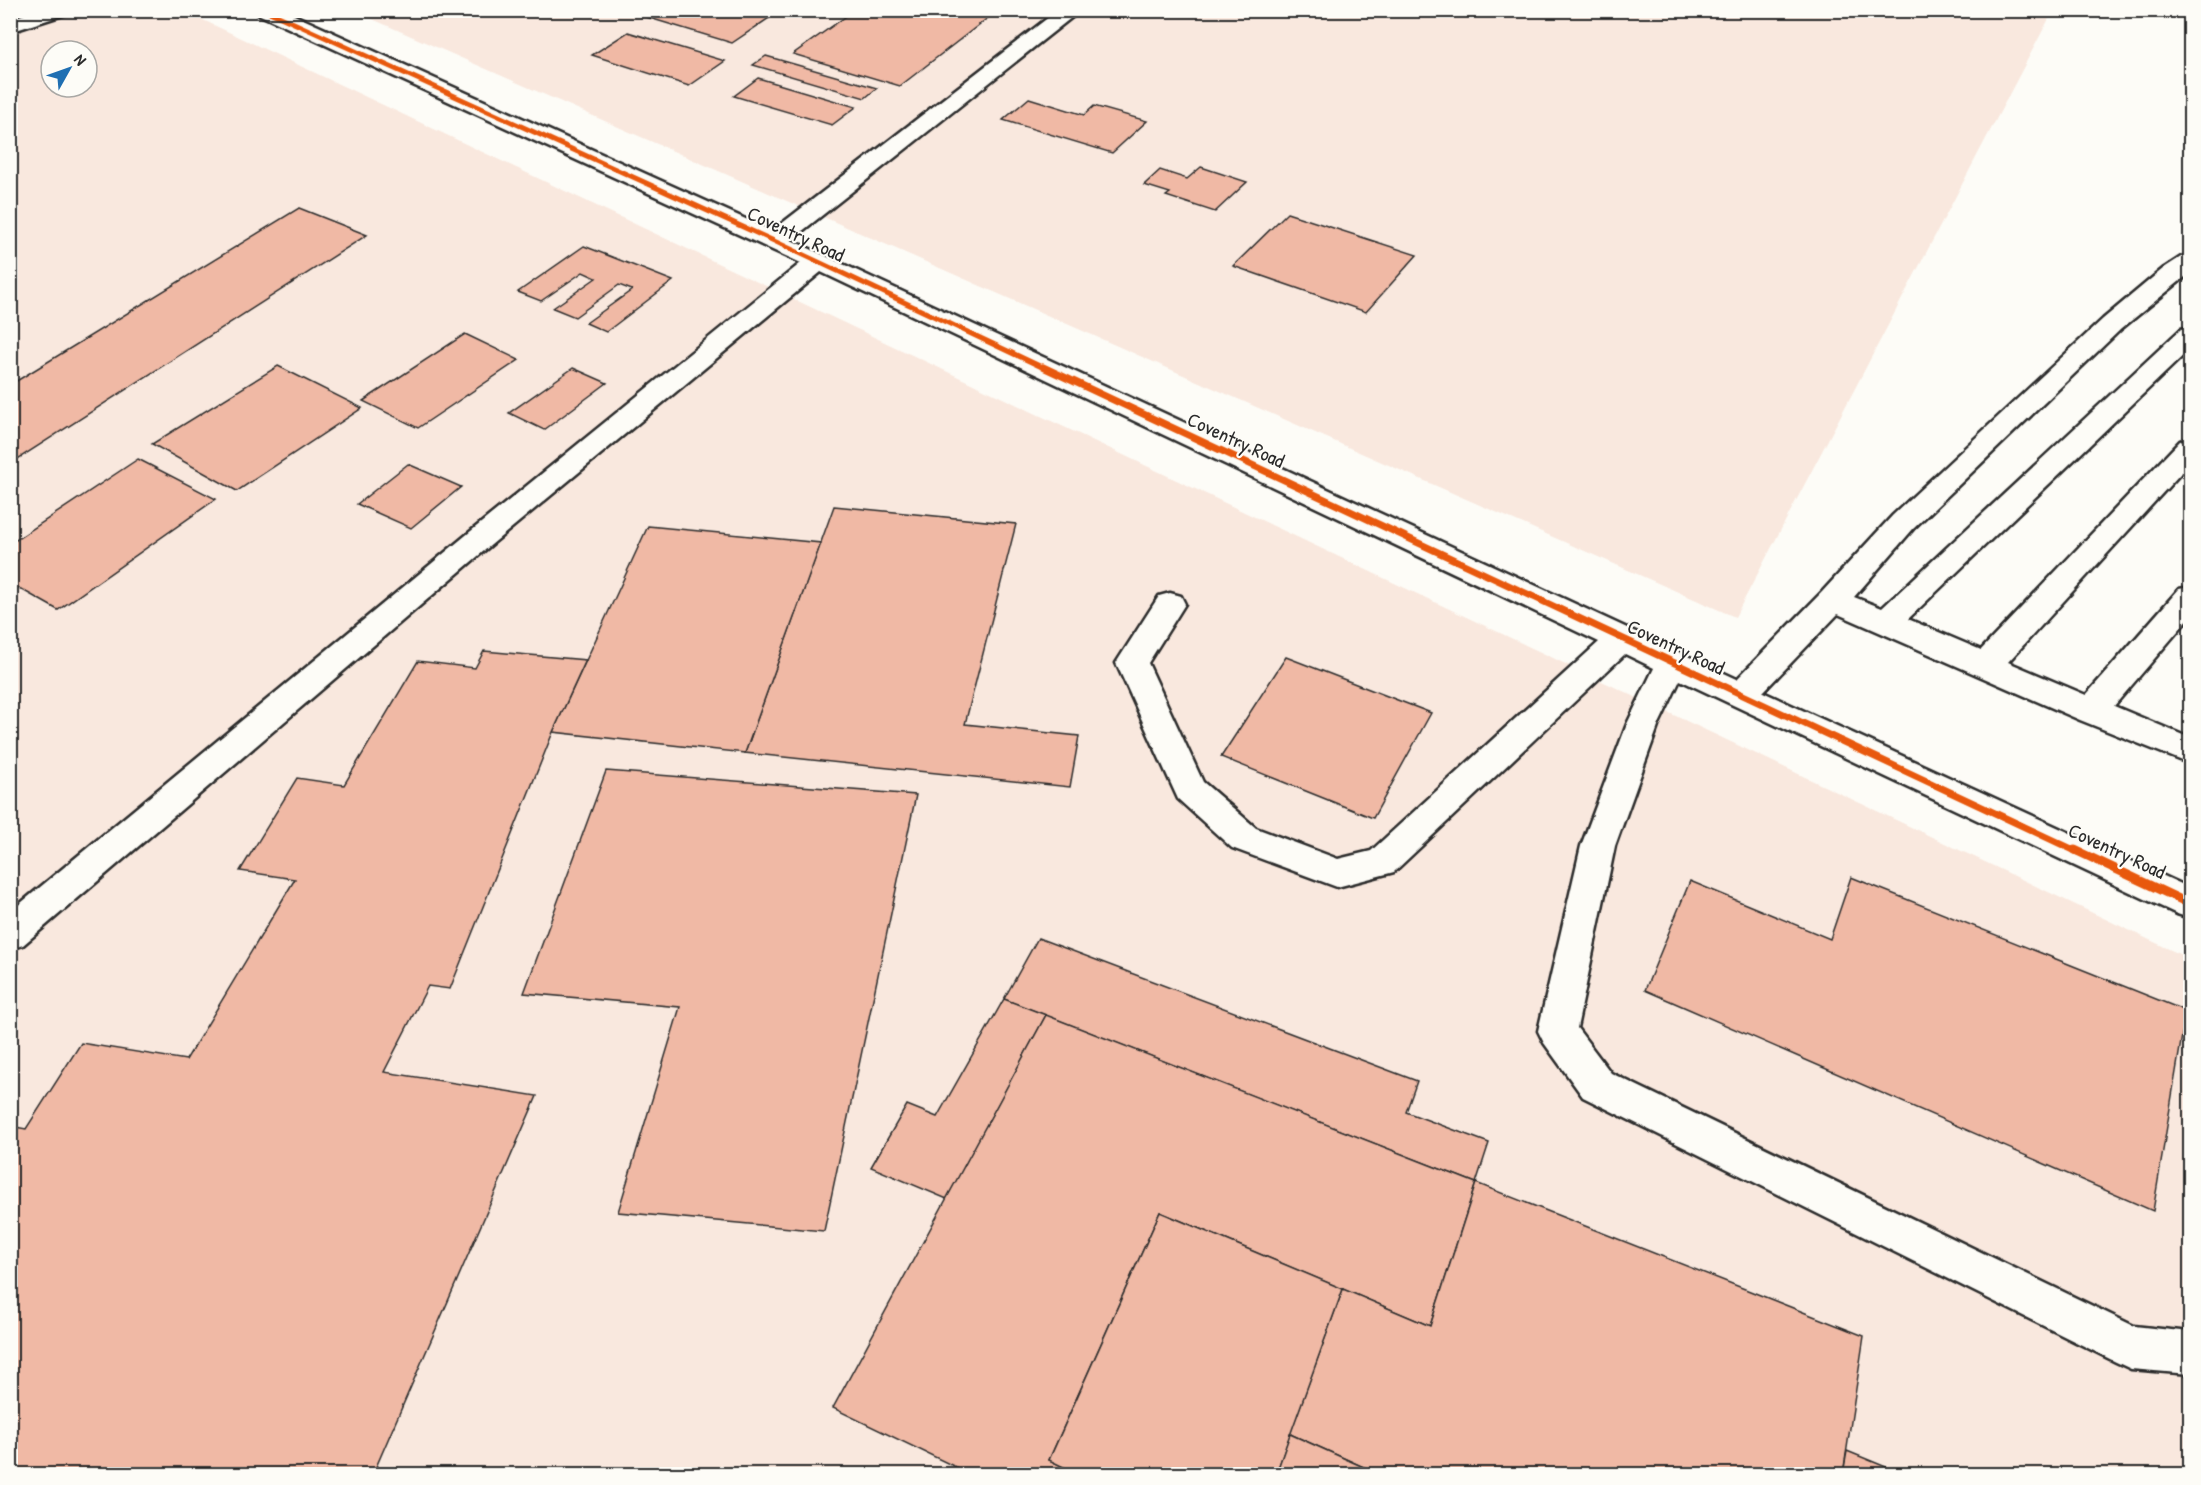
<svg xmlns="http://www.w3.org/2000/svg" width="2201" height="1485" font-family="'Patrick Hand',sans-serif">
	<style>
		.built { fill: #f9e8de; fill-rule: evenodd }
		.building { fill: #f0b9a5; stroke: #2b2b2b; stroke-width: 1.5 }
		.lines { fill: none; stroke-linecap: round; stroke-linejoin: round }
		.minor-casing { stroke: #2b2b2b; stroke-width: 5 }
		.minor { fill: #fdfcf7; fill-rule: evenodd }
		.cycleway-far2-casing { stroke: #fdfcf7; stroke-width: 8 }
		.cycleway-far1-casing { stroke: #fdfcf7; stroke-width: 10 }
		.cycleway-casing { stroke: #fdfcf7; stroke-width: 13 }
		.cycleway-far2 { stroke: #e8590c; stroke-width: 5 }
		.cycleway-far1 { stroke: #e8590c; stroke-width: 7 }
		.cycleway { stroke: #e8590c; stroke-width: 9 }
		.labels { text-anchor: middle; stroke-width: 4.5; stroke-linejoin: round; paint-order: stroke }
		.street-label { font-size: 20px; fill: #2b2b2b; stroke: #fdfcf7 }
	</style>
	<rect width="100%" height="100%" fill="#fdfcf7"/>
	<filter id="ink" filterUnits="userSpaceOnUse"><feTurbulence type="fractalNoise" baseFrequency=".0167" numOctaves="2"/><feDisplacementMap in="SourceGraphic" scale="12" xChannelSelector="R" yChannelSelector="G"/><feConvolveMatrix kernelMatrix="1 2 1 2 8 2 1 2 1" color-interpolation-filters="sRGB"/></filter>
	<g filter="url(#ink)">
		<g class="built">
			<path d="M10 11H184L2190 959V1474H11ZM51 51H87V87H51Z"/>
			<path d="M354 11H2053L1735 617Z"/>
		</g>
		<g class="building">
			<path d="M623 10H712L724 14 730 10H781L732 43Z"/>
			<path d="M855 10H998L900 86 793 54Z"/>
			<path d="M628 32 725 61 689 86 592 55Z"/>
			<path d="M766 56 877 88 865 98 753 65Z"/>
			<path d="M758 78 856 107 832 125 734 96Z"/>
			<path d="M1029 98 1084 115 1094 106 1147 121 1112 153 1003 120Z"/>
			<path d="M1201 167 1247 182 1215 212 1166 196 1170 193 1144 185 1160 170 1187 179Z"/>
			<path d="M299 208 367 235 10 464V385Z"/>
			<path d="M1287 213 1417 255 1366 312 1233 266Z"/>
			<path d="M584 246 673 281 606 332 586 323 632 290 619 285 575 317 553 308 596 278 583 272 541 301 518 292Z"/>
			<path d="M465 334 519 360 418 428 363 401Z"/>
			<path d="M278 366 362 408 237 491 152 444Z"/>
			<path d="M573 368 607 383 544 430 509 413Z"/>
			<path d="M138 459 216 499 58 610 10 583V544Z"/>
			<path d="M408 464 461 487 411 528 357 504Z"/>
			<path d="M834 506 1016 524 965 724 1079 736 1070 787 745 753Z"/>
			<path d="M648 526 821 543 745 753 553 732Z"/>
			<path d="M484 651 586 660 553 732 450 989 428 986 384 1072 537 1096 373 1474H10V1126L26 1129 81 1043 186 1060 295 879 240 871 297 778 344 785 418 661 475 668Z"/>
			<path d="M1286 657 1431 713 1373 818 1221 757Z"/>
			<path d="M606 771 916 795 824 1231 618 1212 680 1007 524 993Z"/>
			<path d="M1851 877 2186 1011 2153 1211 1645 990 1690 881 1830 939Z"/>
			<path d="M1038 938 1417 1081 1406 1112 1489 1143 1476 1183 1004 999Z"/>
			<path d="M1004 999 1046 1015 947 1199 871 1167 907 1105 937 1117Z"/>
			<path d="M1046 1015 1476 1183 1430 1326 1160 1212 1049 1460 1078 1474H970L833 1408Z"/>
			<path d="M1476 1183 1864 1336 1843 1474H1379L1290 1434 1343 1289 1430 1326Z"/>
			<path d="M1160 1212 1343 1289 1276 1474H1078L1049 1460Z"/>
			<path d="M1290 1434 1379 1474H1276Z"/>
			<path d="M1847 1451 1903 1474H1843Z"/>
		</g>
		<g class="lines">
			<g class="minor-casing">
				<g id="minor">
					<path d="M37 10H69L66 14 10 32V19Z"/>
					<path d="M255 10H283L772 231 1058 10H1081L791 240 1737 679 1822 592 1893 515 2103 319 2164 268 2181 257 2190 255V273L2121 329 1913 529 1854 597 1882 608 2181 329 2190 327V349L1908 619 1981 650 2180 441 2190 438V463L2008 662 2086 695 2179 589 2190 587V617L2114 706 2190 738V764L2080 720 1838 614 1763 692 2190 888V918L2177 914 1680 680 1659 724 1615 846 1577 1028 1611 1073 2134 1326 2190 1332V1374L2131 1369 2116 1362 1583 1097 1544 1043 1538 1031 1581 846 1627 724 1654 668 1625 654 1394 872 1337 887 1232 848 1178 799 1116 663 1159 596 1170 593 1181 596 1185 604 1148 663 1203 782 1256 828 1338 859 1371 851 1599 642 821 272 491 545 23 945 10 949V912L471 531 801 263 258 14Z"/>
				</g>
			</g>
			<use href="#minor" class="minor"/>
			<g class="cycleway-far2-casing">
				<path id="cycleway-far2" d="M265 10 774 241 1046 369"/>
			</g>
			<g class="cycleway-far1-casing">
				<path id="cycleway-far1" d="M1043 367 2078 852"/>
			</g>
			<g class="cycleway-casing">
				<path id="cycleway" d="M2075 850 2190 904"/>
			</g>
			<use href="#cycleway-far2" class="cycleway-far2"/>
			<use href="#cycleway-far1" class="cycleway-far1"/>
			<use href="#cycleway" class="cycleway"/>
		</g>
	</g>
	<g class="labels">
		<g class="street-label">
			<text transform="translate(796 234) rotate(25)" y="7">Coventry Road</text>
			<text transform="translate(1236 440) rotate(25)" y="7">Coventry Road</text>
			<text transform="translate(1676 647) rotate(25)" y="7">Coventry Road</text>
			<text transform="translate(2117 851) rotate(25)" y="7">Coventry Road</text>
		</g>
	</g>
	<rect width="2201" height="1485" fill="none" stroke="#fdfcf7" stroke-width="36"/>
	<rect x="18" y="18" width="2165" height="1449" fill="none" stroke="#2b2b2b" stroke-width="2" filter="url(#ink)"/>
	<g transform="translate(69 69) rotate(50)"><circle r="28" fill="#fdfcf7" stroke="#a9a8a5" stroke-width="1.5"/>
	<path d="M0-4.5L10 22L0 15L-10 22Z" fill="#1f6fb2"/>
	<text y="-9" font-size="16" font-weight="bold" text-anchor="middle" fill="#2b2b2b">N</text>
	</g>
</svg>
